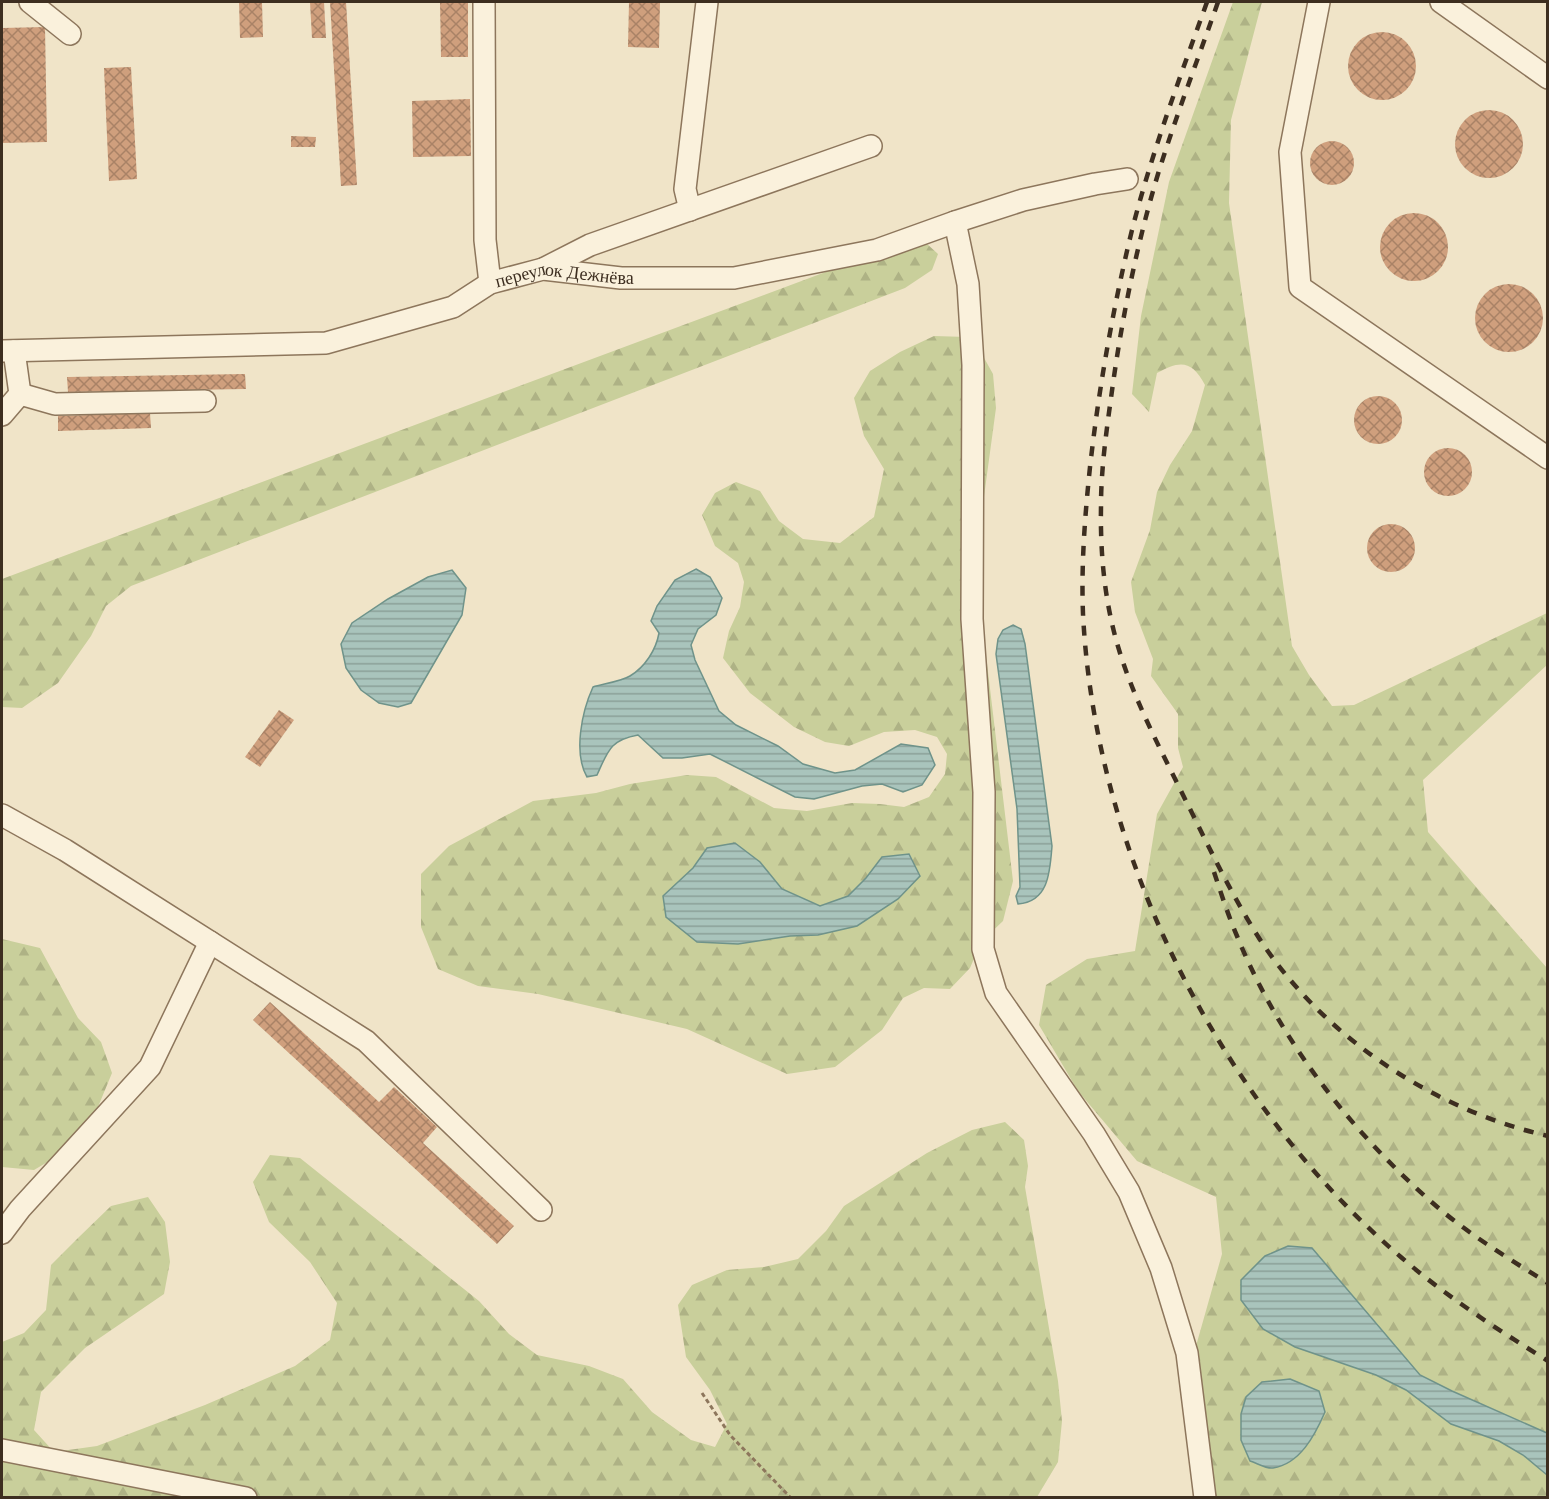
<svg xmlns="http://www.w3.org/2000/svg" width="1549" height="1499" font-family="'Times New Roman',serif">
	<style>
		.forest { fill: url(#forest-firs); fill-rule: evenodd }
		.water { fill: url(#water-rules); stroke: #6f938a; stroke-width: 1.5 }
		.building { fill: url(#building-cross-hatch) }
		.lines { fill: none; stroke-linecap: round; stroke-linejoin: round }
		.minor-casing { stroke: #8d765c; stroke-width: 24 }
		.path { stroke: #8d765c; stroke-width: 3; stroke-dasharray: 4.5 3; stroke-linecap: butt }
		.minor { stroke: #faf1dc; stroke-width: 21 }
		.rail { stroke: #3d2e20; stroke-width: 4.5; stroke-dasharray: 10 10; stroke-linecap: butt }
		.labels { text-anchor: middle; stroke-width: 4.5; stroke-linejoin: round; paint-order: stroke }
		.street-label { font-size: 18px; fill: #3d2e20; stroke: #f7eed8 }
	</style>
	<defs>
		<pattern id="forest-firs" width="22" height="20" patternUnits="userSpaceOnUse" patternTransform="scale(1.5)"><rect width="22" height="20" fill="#c9cf9b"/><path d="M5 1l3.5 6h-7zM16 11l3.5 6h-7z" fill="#aeb285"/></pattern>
		<pattern id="water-rules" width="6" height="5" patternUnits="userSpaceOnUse" patternTransform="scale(1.5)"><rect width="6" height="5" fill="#a9c4bc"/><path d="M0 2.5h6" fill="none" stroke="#8ba098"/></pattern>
		<pattern id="building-cross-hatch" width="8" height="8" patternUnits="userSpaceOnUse" patternTransform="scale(1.5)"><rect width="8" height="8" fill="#cf9f7d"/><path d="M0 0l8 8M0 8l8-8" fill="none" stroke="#a98266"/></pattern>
	</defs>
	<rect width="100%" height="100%" fill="#f0e4c8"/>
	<g class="forest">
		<path d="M1233 2H1262L1231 120 1229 203 1292 646 1309 675 1332 706 1354 705 1547 613V665L1423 780 1428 832 1547 968V1433L1452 1391 1420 1375 1328 1269 1323 1260 1263 1329 1295 1347 1376 1375 1406 1390 1451 1424 1499 1441 1523 1455 1547 1475V1497H1215L1196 1346 1222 1254 1216 1197 1137 1161 1078 1091 1039 1025 1046 985 1087 959 1135 951 1157 814 1183 767 1178 748V714L1151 676 1153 659 1135 612 1131 582 1150 530 1157 492 1170 465 1192 431 1205 385C1192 360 1180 360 1157 373L1149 412 1132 394 1141 316 1169 182Z"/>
		<path d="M906 242 926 243 938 254 932 270 905 288 131 586 106 606 91 636 58 683 22 708 2 707V579Z"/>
		<path d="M934 336 967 337 983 356 993 374 996 408 975 563 1013 881 1003 921 981 942 970 968 950 989 924 988 903 998 882 1030 835 1067 787 1074 687 1029 538 994 478 986 438 969 421 927V874L449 846 533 801 596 793 630 784 687 775 716 777 774 808 807 811 852 803 880 804 904 807 929 797 945 774 947 754 937 737 915 730 884 732 849 746 825 742 794 727 750 693 723 658 729 631 740 607 744 582 738 563 715 546 702 515 715 493 736 482 760 491 779 521 803 539 840 543 874 517 884 469 864 436 854 398 870 371 900 352ZM707 848 760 862 782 889 820 906 848 896 866 878 882 857 910 854 818 935 790 936 677 883 693 868Z"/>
		<path d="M2 939 40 948 78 1018 101 1042 112 1073 93 1119 61 1154 34 1170 2 1167Z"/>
		<path d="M1005 1122 1024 1140 1028 1166 1025 1187 1058 1381 1062 1421 1058 1462 1037 1497 2 1498V1342L24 1333 46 1310 51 1265 78 1238 111 1206 148 1197 165 1222 170 1262 164 1294 85 1348 41 1392 34 1430 54 1452 97 1446 205 1405 295 1366 330 1340 337 1303 310 1262 269 1222 253 1182 270 1155 300 1158 479 1301 509 1334 537 1355 589 1366 623 1379 652 1412 691 1440 715 1447 727 1424 710 1390 686 1357 678 1305 692 1285 727 1270 764 1267 798 1259 826 1231 844 1206 927 1153 972 1130Z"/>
	</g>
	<g class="water">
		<path d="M696 569 710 577 722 598 716 615 698 629 691 645 695 660 719 711 736 725 778 746 803 764 835 773 855 770 901 744 928 748 935 765 922 785 903 792 882 784 862 786 814 799 795 797 710 754 682 758H663L638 735C610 740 608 751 597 775L587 777C573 753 582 711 593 687 603 684 622 681 630 676 645 667 656 650 659 633L651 621 657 606 675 580Z"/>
		<path d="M452 570 466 588 462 615 411 703 398 707 379 703 361 690 346 668 341 644 352 623 388 599 428 577Z"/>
		<path d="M1013 625 1021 629 1025 644 1052 846C1050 871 1049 902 1018 904L1016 896 1020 887 1017 809 996 654 998 639 1003 630Z"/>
		<path d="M735 843 760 862 782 889 820 906 848 896 866 878 882 857 909 854 920 876 898 899 857 926 818 935 790 936 738 944 697 942 666 917 663 896 693 868 707 848Z"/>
		<path d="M1288 1246 1312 1248 1420 1375 1452 1391 1547 1433V1475L1523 1455 1499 1441 1451 1424 1406 1390 1376 1375 1295 1347 1263 1329 1241 1300V1280L1265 1256Z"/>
		<path d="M1290 1379 1319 1391 1325 1412C1315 1435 1300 1464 1273 1468 1266 1469 1257 1463 1250 1461L1241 1440V1414L1246 1397 1262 1382Z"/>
	</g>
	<g class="building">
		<path d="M239 2H262L263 37 240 38Z"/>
		<path d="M310 2H324L326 38H312Z"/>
		<path d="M330 2H346L357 185 341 186Z"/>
		<path d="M440 2H468V57H441Z"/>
		<path d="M629 2H660L659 48 628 47Z"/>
		<path d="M45 27 47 142 2 143V28Z"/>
		<circle cx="1382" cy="66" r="34"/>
		<path d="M131 67 137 179 109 181 104 68Z"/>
		<path d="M470 99 471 156 413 157 412 101Z"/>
		<circle cx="1489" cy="144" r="34"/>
		<path d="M291 136 316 137 315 147H291Z"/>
		<circle cx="1332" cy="163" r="22"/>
		<circle cx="1414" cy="247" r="34"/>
		<circle cx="1509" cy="318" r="34"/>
		<path d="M245 374 246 389 68 392 67 377Z"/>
		<circle cx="1378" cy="420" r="24"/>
		<path d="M150 413 151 428 58 431V416Z"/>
		<circle cx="1448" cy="472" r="24"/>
		<circle cx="1391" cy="548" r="24"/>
		<path d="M279 710 294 720 260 767 245 757Z"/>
		<path d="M270 1002 379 1102 394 1087 437 1127 423 1143 514 1226 497 1244 253 1020Z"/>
	</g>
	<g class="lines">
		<g class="minor-casing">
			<g id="minor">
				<path d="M30 2 70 34"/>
				<path d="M484 2 485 240 490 283"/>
				<path d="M1319 2 1290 152 1300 287 1548 458"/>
				<path d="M1441 2 1548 78"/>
				<path d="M690 210 685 189 707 2"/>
				<path d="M955 222 968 284 973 365 972 619 984 792 983 949 996 993 1094 1134 1129 1192 1161 1268 1187 1353 1205 1498"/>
				<path d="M543 269 590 245 871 146"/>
				<path id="s1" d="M2 351 326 343 453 307 490 283 543 269 621 278H734L877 250 955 222 1023 200 1095 184 1127 179"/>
				<path d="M20 394 55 404 205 401"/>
				<path d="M2 415 20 394 14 351"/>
				<path d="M2 815 65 850 366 1041 541 1210"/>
				<path d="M2 1233 20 1209 150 1067 210 942"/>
				<path d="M2 1450 246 1498"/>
			</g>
		</g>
		<path class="path" d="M702 1393 730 1435 791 1498"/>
		<use href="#minor" class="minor"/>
		<g class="rail">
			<path d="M1207 2C1180 77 1152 152 1132 230 1113 308 1099 387 1090 467 1085 515 1081 565 1083 614 1095 854 1219 1102 1402 1258 1447 1297 1497 1329 1548 1361"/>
			<path d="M1218 2C1198 59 1176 116 1158 174 1136 247 1121 323 1111 398 1106 434 1101 470 1101 506 1100 555 1105 606 1120 653 1136 704 1162 752 1186 801 1209 847 1231 894 1259 938 1323 1037 1434 1110 1548 1136"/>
			<path d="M1214 872C1221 893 1228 915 1237 936 1280 1042 1355 1137 1442 1211 1475 1238 1512 1261 1548 1283"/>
		</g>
	</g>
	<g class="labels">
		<g class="street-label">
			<text dy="6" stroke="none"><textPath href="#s1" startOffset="576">переулок Дежнёва</textPath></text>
		</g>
	</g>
	<rect width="1549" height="1499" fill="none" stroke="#3d2e20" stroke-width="6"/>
</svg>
